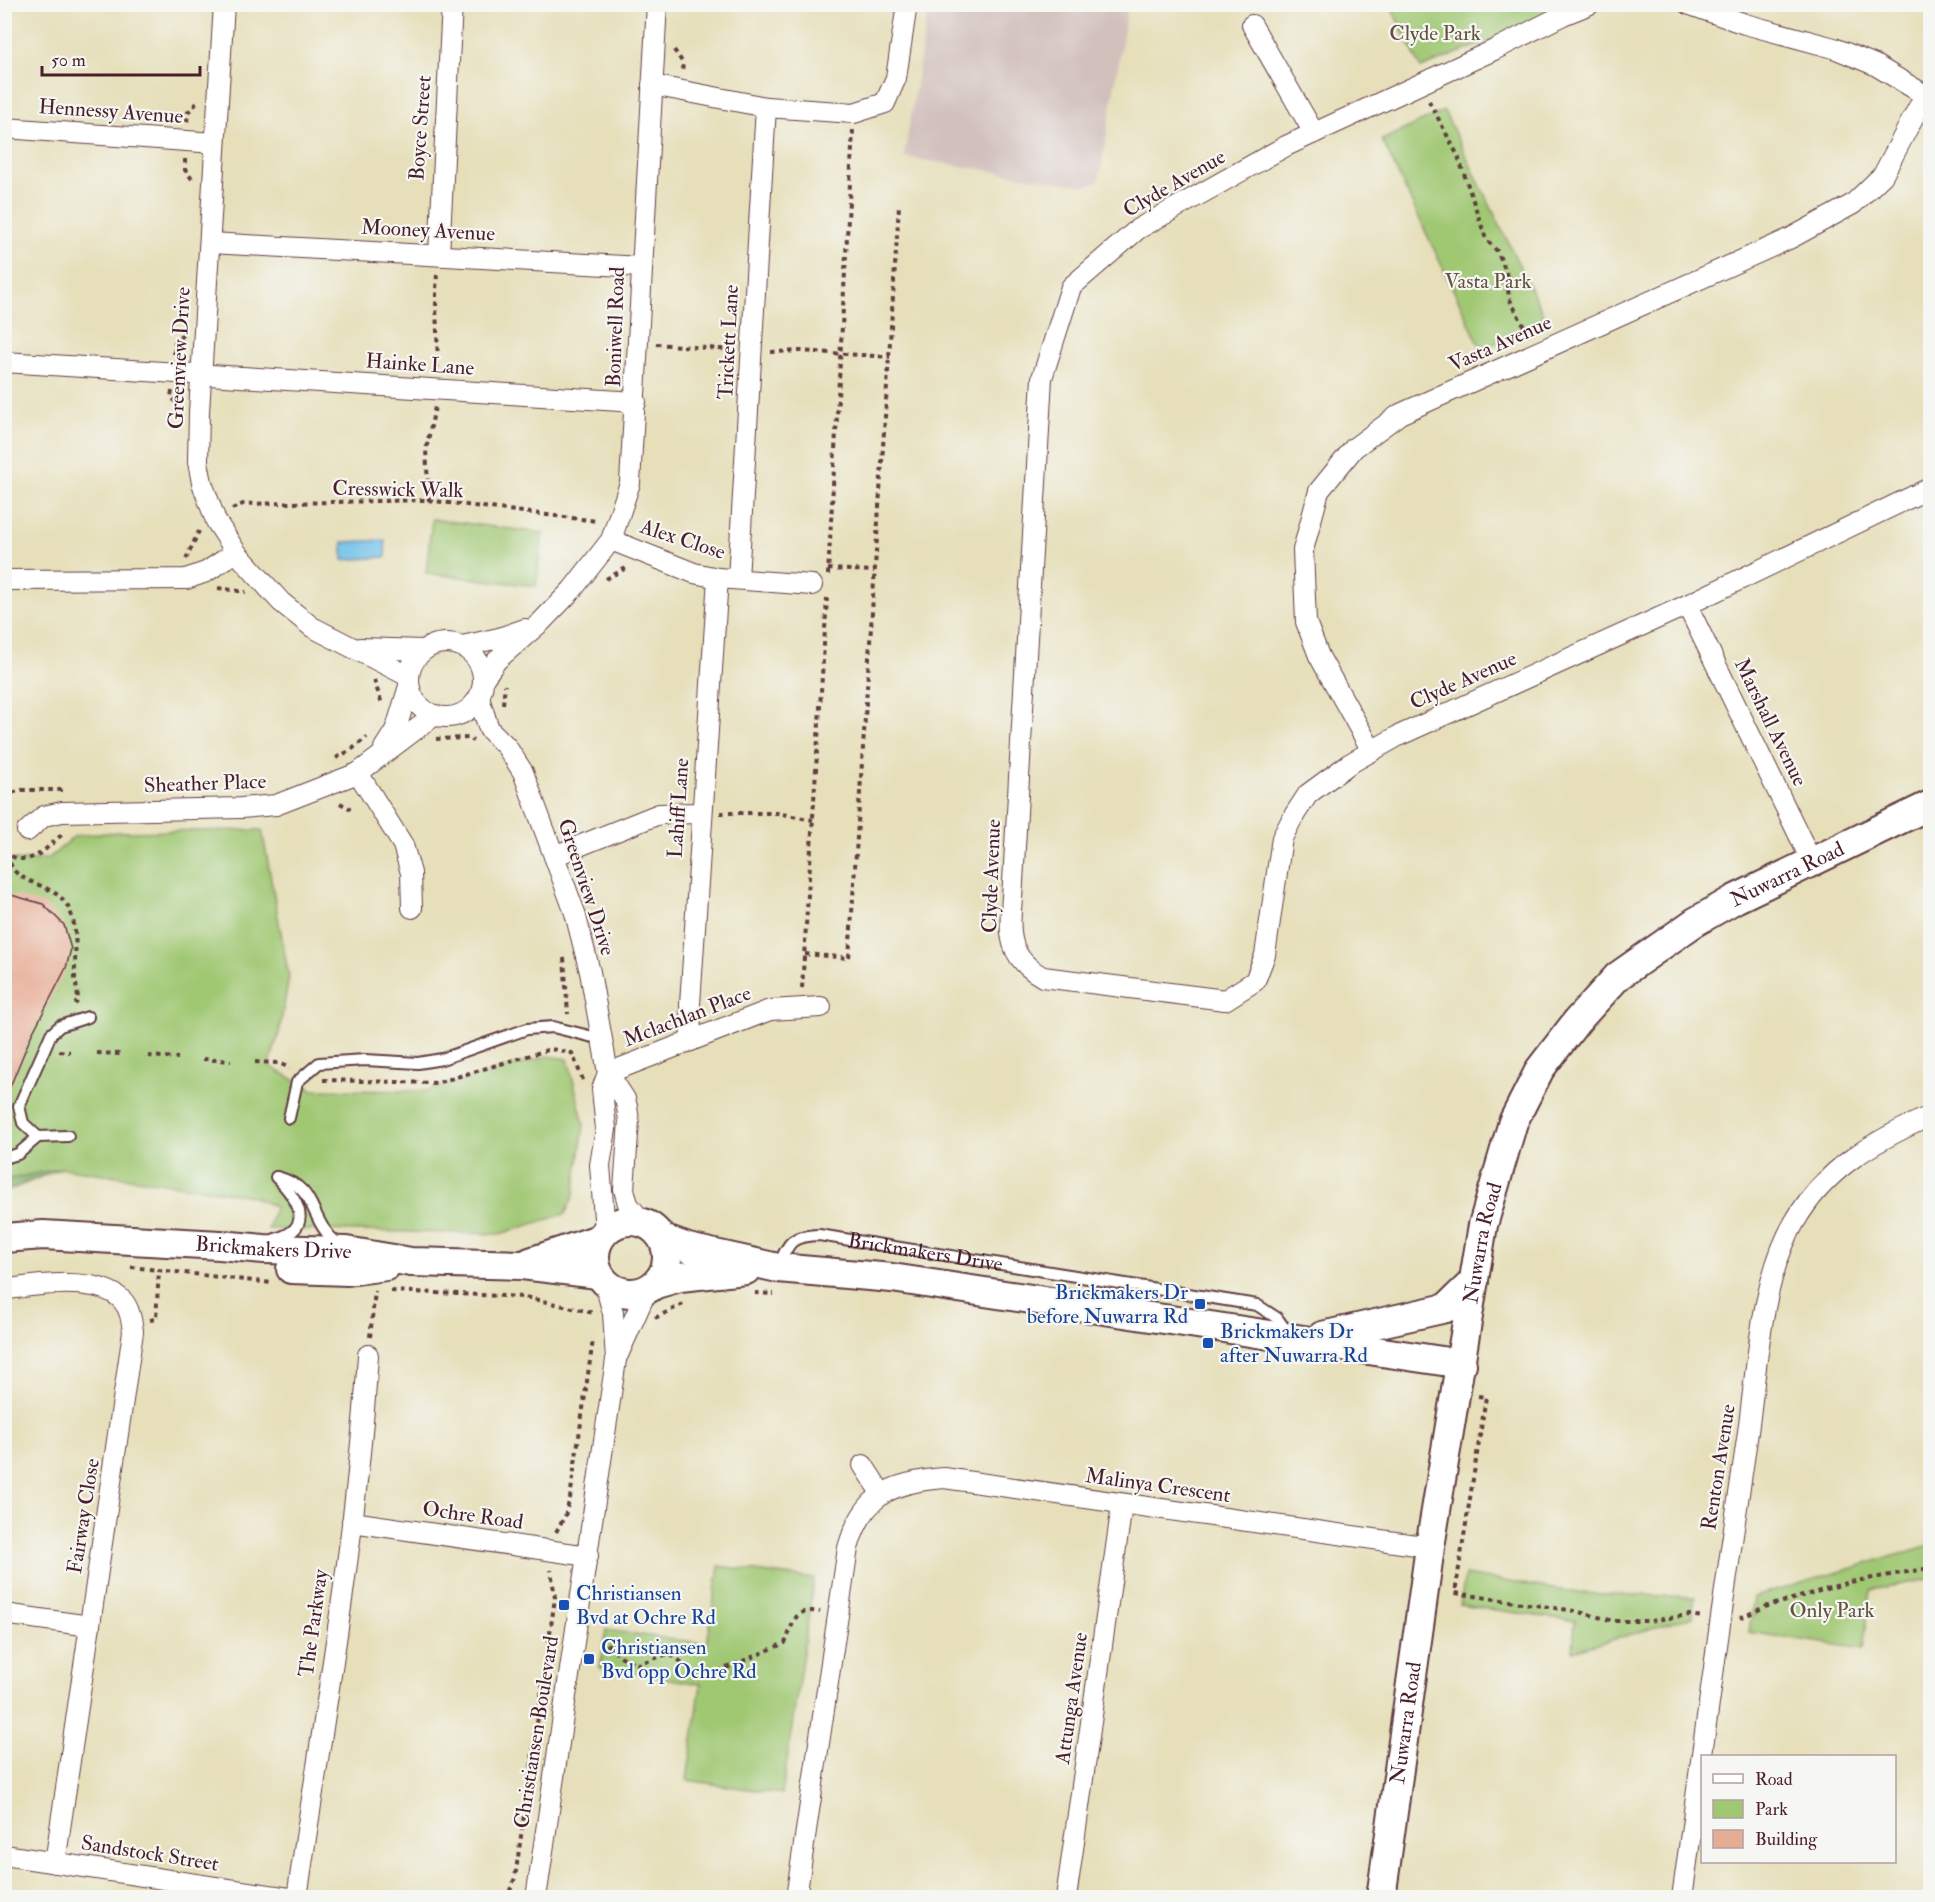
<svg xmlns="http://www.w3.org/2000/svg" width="1935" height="1902" font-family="'IM FELL Double Pica',serif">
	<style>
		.industrial { fill: #d1c0bc }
		.green { fill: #a0c873; stroke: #75744f; stroke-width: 1.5 }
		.forest { fill: #80ac65; stroke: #656648; stroke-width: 1.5 }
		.water { fill: #6dc0e9; stroke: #5c708a; stroke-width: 1.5 }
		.building { fill: #e7ac94 }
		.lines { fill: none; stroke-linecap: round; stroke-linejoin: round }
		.lane-casing { stroke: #613c40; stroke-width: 14 }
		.street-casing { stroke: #613c40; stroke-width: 22 }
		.secondary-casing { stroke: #613c40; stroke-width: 32 }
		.path { stroke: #613c40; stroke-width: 4; stroke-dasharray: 4.5 4.5; stroke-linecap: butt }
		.lane { stroke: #fff; stroke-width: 10 }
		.street { stroke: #fff; stroke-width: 20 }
		.secondary { stroke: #fff; stroke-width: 28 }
		.transit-dot { fill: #1a4fb4; stroke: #f6f6f2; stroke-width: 2 }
		.labels { text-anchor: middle; stroke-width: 4.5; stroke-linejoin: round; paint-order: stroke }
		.park-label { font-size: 21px; fill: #645241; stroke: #f6f6f2 }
		.street-label { font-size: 21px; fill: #4a1f2b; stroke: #f6f6f2 }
		.transit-label { font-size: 21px; fill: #164399; stroke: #f6f6f2; text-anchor: start }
	</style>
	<rect width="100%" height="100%" fill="#f6f6f2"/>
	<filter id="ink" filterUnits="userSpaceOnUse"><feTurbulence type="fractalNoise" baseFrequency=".0167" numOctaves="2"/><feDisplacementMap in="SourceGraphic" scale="12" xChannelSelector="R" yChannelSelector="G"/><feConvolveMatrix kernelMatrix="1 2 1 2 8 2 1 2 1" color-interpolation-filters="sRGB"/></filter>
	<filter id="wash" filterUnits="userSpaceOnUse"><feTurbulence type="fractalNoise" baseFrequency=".008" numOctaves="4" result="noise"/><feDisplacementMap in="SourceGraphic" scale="24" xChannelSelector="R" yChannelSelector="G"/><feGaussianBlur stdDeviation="1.35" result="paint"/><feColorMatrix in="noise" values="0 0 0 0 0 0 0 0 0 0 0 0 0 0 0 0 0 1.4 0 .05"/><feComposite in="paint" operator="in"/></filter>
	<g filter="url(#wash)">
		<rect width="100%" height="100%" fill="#e6dfba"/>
		<path class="industrial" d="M929 5H1128L1099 181 1085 186 904 157Z"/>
		<g class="green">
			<path d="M1390 5H1578L1421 68Z"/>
			<path d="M1444 111 1545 318 1482 350 1382 140Z"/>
			<path d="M432 519 543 533 536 586 426 573Z"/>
			<path d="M262 830 289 977 279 1033 269 1066 313 1090 426 1091 548 1056 568 1059 584 1125 574 1195 565 1214 500 1234 268 1229 275 1207 252 1196 62 1168 5 1180V861L48 859 75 836 118 832Z"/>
			<path d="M1930 1545V1579L1871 1590 1863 1649 1749 1632 1754 1597Z"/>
			<path d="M719 1566 814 1579 782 1794 687 1780 701 1684 600 1668 606 1630 707 1644Z"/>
			<path d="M1465 1575 1579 1593 1695 1597 1692 1617 1573 1651 1575 1621 1460 1605Z"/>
		</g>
		<path class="forest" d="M62 1168 5 1192V1180Z"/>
		<path class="water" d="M385 540 386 557 343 560V542Z"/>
		<g id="blocks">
			<path class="building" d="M4 893 43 904 64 925 71 949 66 968 31 1036 5 1099Z"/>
		</g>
	</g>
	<g filter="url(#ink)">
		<use href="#blocks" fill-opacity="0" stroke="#613c40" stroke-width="1.5"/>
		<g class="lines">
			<g class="lane-casing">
				<g id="lane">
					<path d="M289 1118 297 1082 319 1063 365 1060 418 1063 442 1059 527 1029 553 1027 601 1039"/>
					<path d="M68 1136 38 1137 23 1123 19 1106 51 1034 60 1026 88 1017"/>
					<path d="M4 1158 18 1154 38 1137"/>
					<path d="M277 1177C320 1188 307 1220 338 1244"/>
					<path d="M275 1239C317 1228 297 1198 276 1177"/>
					<path id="s1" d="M778 1267C789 1242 790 1236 819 1235L1257 1305 1277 1318 1288 1333"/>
				</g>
			</g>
			<g class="street-casing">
				<g id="street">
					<path d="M224 4 199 412 198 462 202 483 216 521 236 552 281 602 312 627 408 676"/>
					<path d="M1590 4 1563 15 1494 50 1286 146 1138 229 1071 287 1042 378 1013 882C1011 924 1001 954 1043 977L1225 1000 1255 981 1265 955 1282 838 1293 817 1308 794 1349 764 1398 736 1687 605 1930 488"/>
					<path d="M1688 4 1745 24 1834 48 1875 65 1930 98"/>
					<path d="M1252 25 1314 133"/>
					<path d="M652 85 766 107 854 113 885 103 896 78 907 4"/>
					<path d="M4 128 215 143"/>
					<path d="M211 243 642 267"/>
					<path d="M439 255 452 4"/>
					<path d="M4 362 636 402"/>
					<path d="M611 540 694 573 718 578 812 585"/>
					<path d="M738 579 766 107"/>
					<path d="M4 580 186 579 206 572 236 552"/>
					<path d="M1687 605 1811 860"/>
					<circle cx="446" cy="680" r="37"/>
					<path d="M462 646 499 638 525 629"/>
					<path d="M360 648 423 650"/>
					<path d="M484 678 497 660 541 622 572 590 611 540 630 483 657 4"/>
					<path d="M479 698 489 729 506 746 523 772 575 913 590 972 608 1073 625 1099 627 1107 629 1121 624 1189 628 1204 643 1223"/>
					<path d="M384 748 396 729 409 686"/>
					<path d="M1372 751 1319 656 1306 622 1303 550 1319 491 1354 448 1400 414 1791 238 1853 204 1883 175 1925 95"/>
					<path d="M358 773 403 845 411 873 412 908"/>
					<path d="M27 831 44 816 62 812 241 808 276 805 358 773 435 715"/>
					<path d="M554 856 659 814 701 813"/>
					<path d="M691 1041 690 1004 718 578"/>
					<path d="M608 1073 770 1010 821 1007"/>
					<path d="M605 1231 600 1165 606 1129 602 1089 608 1073"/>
					<path d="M4 1290C35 1285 100 1275 123 1301 130 1309 132 1321 133 1332L55 1863"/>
					<path d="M618 1355 647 1290"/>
					<path d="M863 1465 881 1493"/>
					<path d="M352 1522 588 1556"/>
					<path d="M4 1614 90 1626"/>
					<path d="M4 1855 289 1898"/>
					<path d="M297 1898C323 1718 357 1537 368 1355"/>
					<path d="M536 1898 616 1360 613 1313 605 1284"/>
					<path d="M796 1898 848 1548C863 1495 891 1482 944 1478L1430 1547"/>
					<path d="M1066 1898 1122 1505"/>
					<path d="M1682 1898C1703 1744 1724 1592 1747 1439 1757 1371 1760 1282 1794 1223 1825 1168 1874 1141 1930 1116"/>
				</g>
			</g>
			<g class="secondary-casing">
				<g id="secondary">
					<circle cx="631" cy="1257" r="36"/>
					<path id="s2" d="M4 1238 43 1235 220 1245 264 1249 346 1251 411 1262 522 1265 598 1274"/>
					<path d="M663 1239 688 1248 778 1268 892 1278 1462 1364"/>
					<path d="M530 1262 599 1239"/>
					<path d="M291 1269 348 1271 386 1266"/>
					<path d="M656 1284 680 1277 746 1270"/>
					<path d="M1322 1336 1446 1308 1474 1281"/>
					<path id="s3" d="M1381 1898 1430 1547 1483 1225 1513 1122 1540 1069 1577 1021 1618 976 1695 922 1735 899 1930 805"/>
				</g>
			</g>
			<g class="path">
				<path d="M674 50 683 63 682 72"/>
				<path d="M1429 101 1458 156 1486 239 1497 251 1506 271 1509 298 1528 334 1531 332"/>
				<path d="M187 122 188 112 199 101"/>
				<path d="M185 159V170L192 179"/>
				<path d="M656 344 732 350"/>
				<path d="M771 352 801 351 890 357"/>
				<path d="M174 354 175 343 183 334"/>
				<path d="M437 369C439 338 434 307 437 275"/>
				<path d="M172 391 171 397 179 405"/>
				<path d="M429 501 426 450 435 407"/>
				<path d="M232 509 243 504 425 500 597 521"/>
				<path d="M186 559 199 531"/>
				<path d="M828 569 874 571"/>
				<path d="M828 575 853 130"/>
				<path d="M606 579 628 567"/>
				<path d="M218 588 246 592"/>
				<path d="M374 680 382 704"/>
				<path d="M503 704 505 685"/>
				<path d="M436 739 468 738 473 741"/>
				<path d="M336 758 351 750 367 737"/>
				<path d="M4 795 22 790H64"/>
				<path d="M340 803 351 809"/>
				<path d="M720 813H777L813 820"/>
				<path d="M4 851C30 872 46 847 64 833"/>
				<path d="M9 854C8 886 52 880 67 905 80 928 74 953 75 978 76 986 78 993 78 1001L75 1004"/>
				<path d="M805 954 849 958 899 206"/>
				<path d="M564 958 568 1014"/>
				<path d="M802 988 827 598"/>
				<path d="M59 1051 70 1052"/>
				<path d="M97 1053 121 1054"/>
				<path d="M148 1056 178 1058"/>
				<path d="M203 1059 231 1061"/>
				<path d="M255 1062 279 1063 290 1068"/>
				<path d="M323 1080 436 1083 551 1049 572 1053 583 1080"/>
				<path d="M131 1267 272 1283"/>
				<path d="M391 1291 525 1297 594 1313"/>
				<path d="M755 1293 774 1294"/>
				<path d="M655 1318 685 1303"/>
				<path d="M150 1320 156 1319 159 1270"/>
				<path d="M370 1337 375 1291"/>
				<path d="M1478 1396 1486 1397 1455 1593 1575 1611 1614 1621H1650L1689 1615 1703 1617"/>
				<path d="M556 1532 565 1516 570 1498 593 1340"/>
				<path d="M1740 1618 1765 1607 1850 1582 1930 1568"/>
				<path d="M600 1638 622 1657 638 1664 668 1654C685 1660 690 1678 710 1675L785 1643C795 1622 792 1607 820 1612"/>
				<path d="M504 1898 509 1893 515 1878 555 1598 551 1570"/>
			</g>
			<use href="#lane" class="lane"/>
			<use href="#street" class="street"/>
			<use href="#secondary" class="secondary"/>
		</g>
	</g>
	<g class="transit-dot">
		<rect x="1194" y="1298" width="12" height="12" rx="3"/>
		<rect x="1202" y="1337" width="12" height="12" rx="3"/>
		<rect x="558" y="1599" width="12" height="12" rx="3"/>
		<rect x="583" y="1653" width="12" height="12" rx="3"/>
	</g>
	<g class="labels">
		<g class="park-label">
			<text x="1435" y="40">Clyde Park</text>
			<text x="1488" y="288">Vasta Park</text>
			<text x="1832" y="1617">Only Park</text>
		</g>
		<g class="street-label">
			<text transform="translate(111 111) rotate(4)" y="7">Hennessy Avenue</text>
			<text transform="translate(420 128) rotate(-86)" y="7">Boyce Street</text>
			<text transform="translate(1174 183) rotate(-30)" y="7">Clyde Avenue</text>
			<text transform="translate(428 230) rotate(3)" y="7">Mooney Avenue</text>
			<text transform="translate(615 327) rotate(-88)" y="7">Boniwell Road</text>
			<text transform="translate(728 342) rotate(-87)" y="7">Trickett Lane</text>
			<text transform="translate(1500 343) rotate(-24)" y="7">Vasta Avenue</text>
			<text transform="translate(179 358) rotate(-87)" y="7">Greenview Drive</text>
			<text transform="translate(420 364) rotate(4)" y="7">Hainke Lane</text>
			<text transform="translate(398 489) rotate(1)" y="7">Cresswick Walk</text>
			<text transform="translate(683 539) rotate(18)" y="7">Alex Close</text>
			<text transform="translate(1463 680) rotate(-24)" y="7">Clyde Avenue</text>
			<text transform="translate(1771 722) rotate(64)" y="7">Marshall Avenue</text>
			<text transform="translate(205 783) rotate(-2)" y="7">Sheather Place</text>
			<text transform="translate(678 808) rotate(-86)" y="7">Lahiff Lane</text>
			<text dy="7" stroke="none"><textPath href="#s3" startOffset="1167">Nuwarra Road</textPath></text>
			<text transform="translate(991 876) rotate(-88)" y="7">Clyde Avenue</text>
			<text transform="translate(587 887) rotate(72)" y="7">Greenview Drive</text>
			<text transform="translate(687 1016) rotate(-21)" y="7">Mclachlan Place</text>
			<text dy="7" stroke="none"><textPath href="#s3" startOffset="663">Nuwarra Road</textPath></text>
			<text dy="7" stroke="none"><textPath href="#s2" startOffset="270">Brickmakers Drive</textPath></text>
			<text dy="7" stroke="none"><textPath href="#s1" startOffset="165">Brickmakers Drive</textPath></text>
			<text transform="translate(1718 1467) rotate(-81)" y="7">Renton Avenue</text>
			<text transform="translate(1158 1485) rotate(8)" y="7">Malinya Crescent</text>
			<text transform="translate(473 1515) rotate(8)" y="7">Ochre Road</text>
			<text transform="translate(83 1516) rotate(-81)" y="7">Fairway Close</text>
			<text transform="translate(313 1623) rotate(-82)" y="7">The Parkway</text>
			<text transform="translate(1071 1698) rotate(-82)" y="7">Attunga Avenue</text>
			<text dy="7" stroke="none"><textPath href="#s3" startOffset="177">Nuwarra Road</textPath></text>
			<text transform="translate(536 1732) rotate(-81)" y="7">Christiansen Boulevard</text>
			<text transform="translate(150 1853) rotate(9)" y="7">Sandstock Street</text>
		</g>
		<g class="transit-label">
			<text x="1188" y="1299" text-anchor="end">Brickmakers Dr<tspan x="1188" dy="24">before Nuwarra Rd</tspan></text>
			<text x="1220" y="1338">Brickmakers Dr<tspan x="1220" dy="24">after Nuwarra Rd</tspan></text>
			<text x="576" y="1600">Christiansen<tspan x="576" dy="24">Bvd at Ochre Rd</tspan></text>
			<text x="601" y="1654">Christiansen<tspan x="601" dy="24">Bvd opp Ochre Rd</tspan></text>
		</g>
	</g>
	<rect width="1935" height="1902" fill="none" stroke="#f6f6f2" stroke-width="24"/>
	<rect x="1701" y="1755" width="195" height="108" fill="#f6f6f2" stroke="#b1a0a2" stroke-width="1.5"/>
	<rect x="1713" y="1774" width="30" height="9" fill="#ffffff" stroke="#b1a0a2" stroke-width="1.5"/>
	<text x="1755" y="1785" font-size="18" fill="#4a1f2b">Road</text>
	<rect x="1713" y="1800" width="30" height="18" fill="#a0c873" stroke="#b1a0a2" stroke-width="1.5"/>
	<text x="1755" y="1815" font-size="18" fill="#4a1f2b">Park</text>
	<rect x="1713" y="1830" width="30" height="18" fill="#e7ac94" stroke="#b1a0a2" stroke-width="1.5"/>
	<text x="1755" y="1845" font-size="18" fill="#4a1f2b">Building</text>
	<path d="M42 66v9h158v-9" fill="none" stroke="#4a1f2b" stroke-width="3"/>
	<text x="51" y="66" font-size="18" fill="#4a1f2b" stroke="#f6f6f2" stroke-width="4.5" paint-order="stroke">50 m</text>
</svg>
